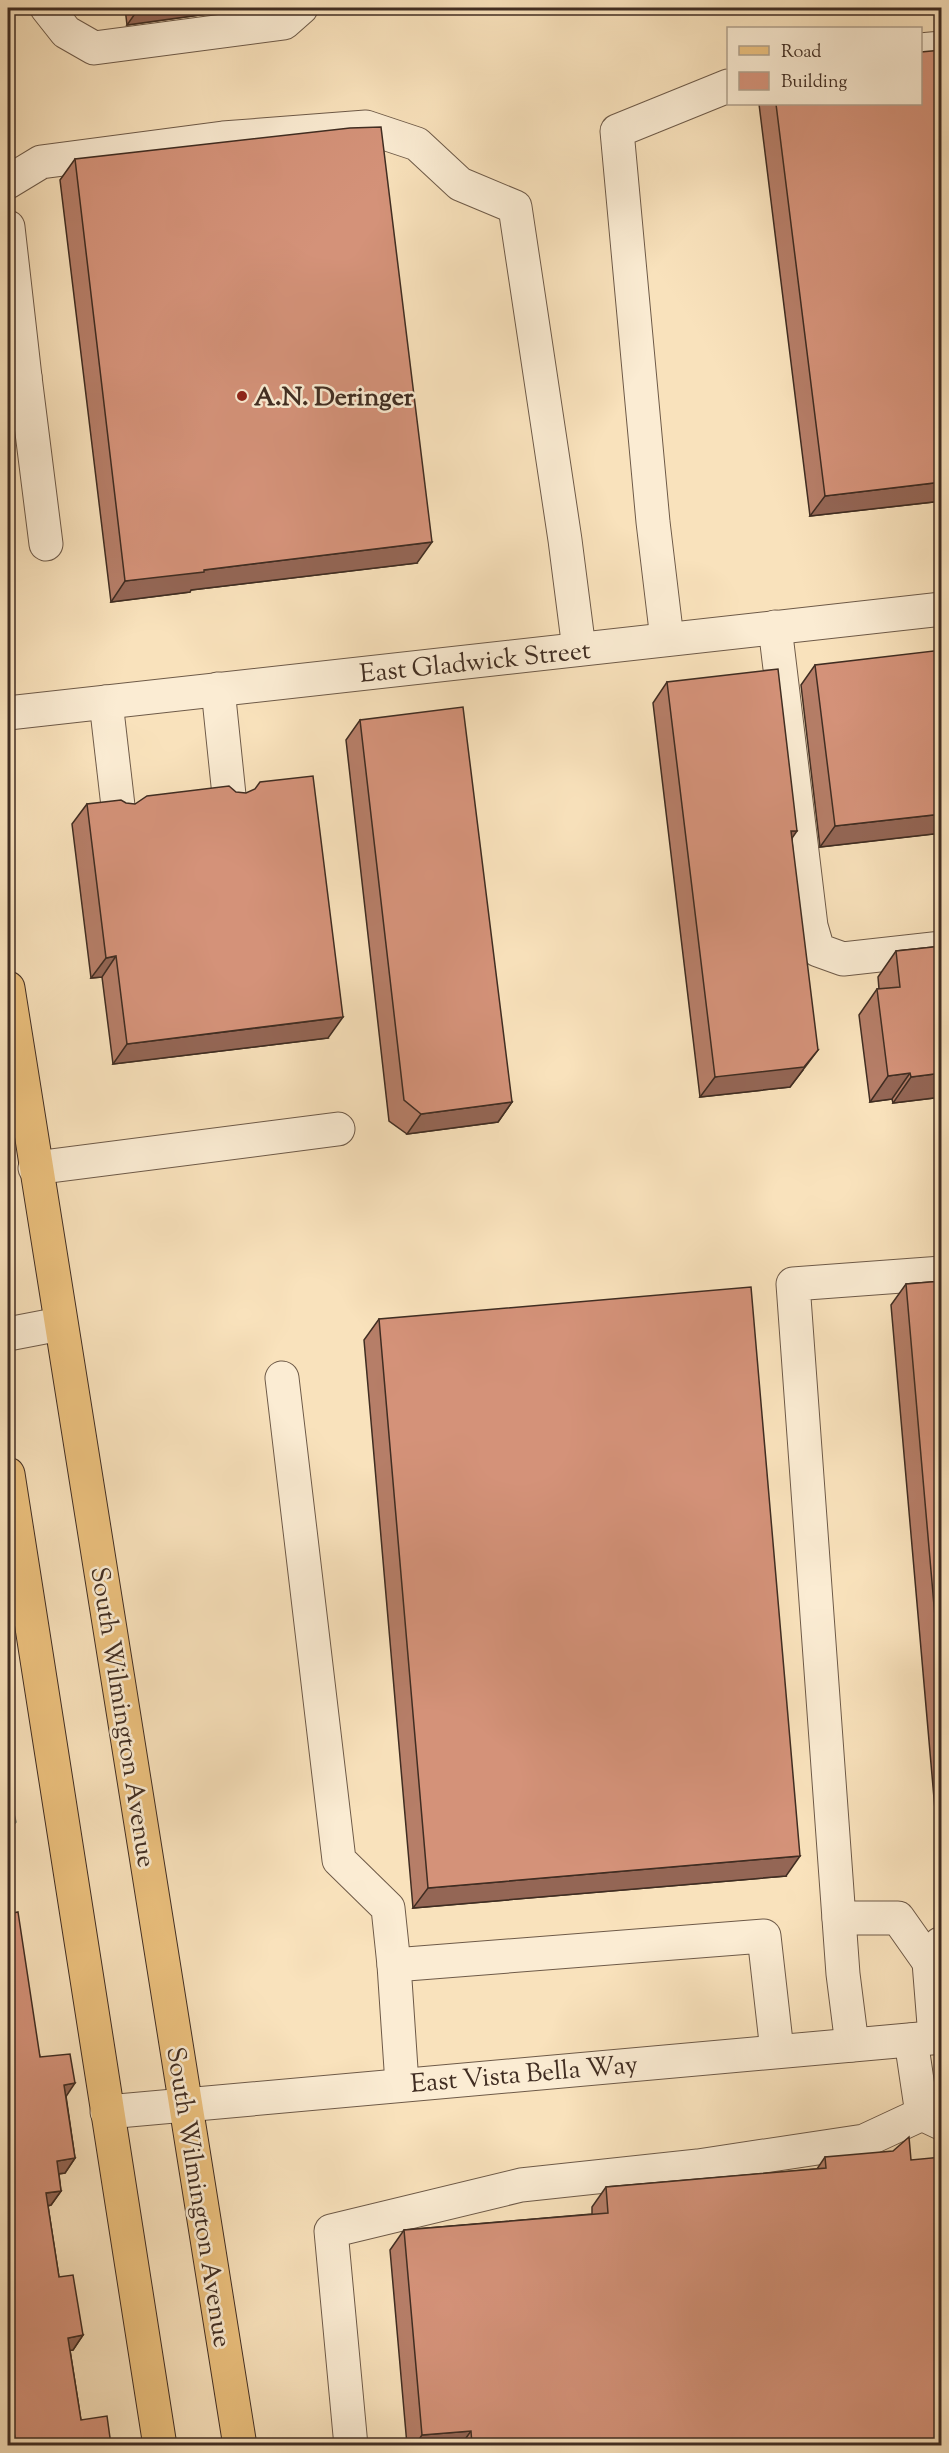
<svg xmlns="http://www.w3.org/2000/svg" width="949" height="2453" font-family="'Sorts Mill Goudy',serif">
	<style>
		.water { fill: #9ebfac; stroke: #788575; stroke-width: 1.5 }
		.lines { fill: none; stroke-linecap: round; stroke-linejoin: round }
		.minor-casing { stroke: #6e5a48; stroke-width: 35 }
		.major-casing { stroke: #402d22; stroke-width: 35 }
		.minor { stroke: #fbecd3; stroke-width: 33 }
		.major { stroke: #ecc17e; stroke-width: 33 }
		.wall { fill: #b67e68; stroke: #402d22; stroke-width: 1.5 }
		.shaded-wall { fill: #946655; stroke: #402d22; stroke-width: 1.5 }
		.building { fill: #d49279; stroke: #402d22; stroke-width: 1.5 }
		.poi-dot { fill: #8f2418; stroke: #fbecd3; stroke-width: 2 }
		.labels { text-anchor: middle; stroke-width: 5; stroke-linejoin: round; paint-order: stroke }
		.poi-label { font-size: 26px; font-weight: bold; fill: #402d22; stroke: #fbecd3; text-anchor: start }
		.street-label { font-size: 26px; fill: #402d22; stroke: #fbecd3 }
	</style>
	<rect width="100%" height="100%" fill="#f9e2bc"/>
	<filter id="stains"><feTurbulence type="fractalNoise" baseFrequency=".00333" numOctaves="4"/><feColorMatrix values="0 0 0 0 .2 0 0 0 0 .09 0 0 0 0 .02 0 0 0 .5 -.17"/></filter>
	<radialGradient id="worn" r=".72"><stop offset=".6" stop-color="#630" stop-opacity="0"/><stop offset="1" stop-color="#630" stop-opacity=".3"/></radialGradient>
	<path class="water" d="M8 1790 16 1822 8 1831Z"/>
	<g class="lines">
		<g class="minor-casing">
			<g id="minor">
				<path d="M47 8 66 32 94 48 284 23 301 8"/>
				<path d="M920 50 942 48"/>
				<path d="M8 182 41 162 223 138 366 127 417 144 460 184 515 207 565 540 579 649"/>
				<path d="M8 227 25 377 8 380"/>
				<path d="M25 377 46 544"/>
				<path d="M775 627 811 926 818 950 843 959 942 948"/>
				<path d="M667 639 653 522 617 131 728 86"/>
				<path d="M218 689 229 795"/>
				<path d="M106 702 118 806"/>
				<path d="M8 713 942 609"/>
				<path d="M35 1168 338 1129"/>
				<path d="M8 1334 60 1324"/>
				<path d="M282 1378 339 1860 388 1908 394 1965"/>
				<path d="M839 1918H898L929 1962"/>
				<path d="M935 2037 929 1962 940 1944"/>
				<path d="M911 2040 922 2114 941 2123"/>
				<path d="M852 2045 843 1974 793 1284 942 1273"/>
				<path d="M402 2084 394 1965 764 1936 777 2051"/>
				<path d="M107 2112 942 2037"/>
				<path d="M351 2446 331 2231 521 2185 698 2166 864 2141 922 2114"/>
			</g>
		</g>
		<g class="major-casing">
			<g id="major">
				<path d="M8 988 240 2446"/>
				<path d="M8 1474 160 2446"/>
			</g>
		</g>
		<use href="#minor" class="minor"/>
		<use href="#major" class="major"/>
	</g>
	<g class="wall">
		<path d="M125 8H238L236 10 127 25Z"/>
		<path d="M759 104H921L942 501 810 516Z"/>
		<path d="M75 159 417 563 191 590 190 592 111 602 60 180Z"/>
		<path d="M815 665 942 833 820 847 801 685Z"/>
		<path d="M667 682 792 838 803 1070 790 1087 700 1097 653 703Z"/>
		<path d="M360 720 512 1102 498 1122 407 1134 389 1121 346 740Z"/>
		<path d="M87 804 328 1038 113 1064 102 977 91 978 72 824Z"/>
		<path d="M942 946V1097L893 1103 892 1099 870 1102 859 1015 877 989H879L878 977 896 951Z"/>
		<path d="M942 1281V1867H940L891 1305 906 1284Z"/>
		<path d="M379 1319 786 1876 413 1908 364 1340Z"/>
		<path d="M8 1914 40 2057 66 2096 75 2158 65 2173 59 2174 61 2191 51 2205 48 2206 59 2277 83 2335 73 2350H70L81 2420 111 2445H8Z"/>
		<path d="M825 2157 911 2160 942 2445H407L390 2250 404 2230 592 2214V2207L606 2187 817 2169Z"/>
	</g>
	<g class="shaded-wall">
		<path d="M139 8H238L236 10 127 25Z"/>
		<path d="M942 482V501L810 516 825 496Z"/>
		<path d="M432 542 417 563 191 590 190 592 111 602 125 581 204 570Z"/>
		<path d="M942 814V833L820 847 835 826Z"/>
		<path d="M791 831H797L783 851Z"/>
		<path d="M116 956 102 977 91 978 106 958Z"/>
		<path d="M343 1017 328 1038 113 1064 127 1044Z"/>
		<path d="M818 1050 790 1087 700 1097 715 1077Z"/>
		<path d="M910 1073 892 1099 870 1102 888 1076Z"/>
		<path d="M942 1073V1097L893 1103 911 1077Z"/>
		<path d="M512 1102 498 1122 407 1134 421 1114Z"/>
		<path d="M800 1856 786 1876 413 1908 428 1888Z"/>
		<path d="M75 2083 65 2098 64 2085Z"/>
		<path d="M75 2158 65 2173 47 2175 57 2161Z"/>
		<path d="M61 2191 51 2205 36 2208 46 2193Z"/>
		<path d="M83 2335 73 2350 58 2352 68 2338Z"/>
		<path d="M471 2431 461 2445H415L422 2435Z"/>
	</g>
	<g class="building">
		<path d="M942 50V482L825 496 776 104H921V52Z"/>
		<path d="M381 127 432 542 204 570V572L125 581 75 159 350 128Z"/>
		<path d="M942 650V814L835 826 815 665Z"/>
		<path d="M778 669 797 831H791L818 1050 804 1067 715 1077 667 682Z"/>
		<path d="M463 707 512 1102 421 1114 404 1100 360 720Z"/>
		<path d="M313 776 343 1017 127 1044 116 956 106 958 87 804 121 800 126 803 135 804 147 796 229 786 236 792 246 793 255 789 260 782Z"/>
		<path d="M942 946V1073L911 1077 910 1073 888 1076 877 989 900 987 896 951Z"/>
		<path d="M942 1281V1697L906 1284Z"/>
		<path d="M751 1287 800 1856 428 1888 379 1319Z"/>
		<path d="M8 1695 11 1716H8Z"/>
		<path d="M18 1912 40 2057 70 2054 75 2083 64 2085 75 2158 57 2161 61 2191 46 2193 59 2277 73 2275 83 2335 68 2338 81 2420 107 2416 111 2445H16L8 2393V1914Z"/>
		<path d="M909 2137 911 2160 942 2157V2445H472L471 2431 422 2435 404 2230 608 2213 606 2187 826 2168 825 2157 893 2151Z"/>
	</g>
	<circle class="poi-dot" cx="242" cy="396" r="6"/>
	<g class="labels">
		<g class="poi-label">
			<text x="254" y="405">A.N. Deringer</text>
		</g>
		<g class="street-label">
			<text transform="translate(475 661) rotate(-6)" y="9">East Gladwick Street</text>
			<text transform="translate(124 1717) rotate(81)" y="9">South Wilmington Avenue</text>
			<text transform="translate(524 2073) rotate(-5)" y="9">East Vista Bella Way</text>
			<text transform="translate(200 2197) rotate(81)" y="9">South Wilmington Avenue</text>
		</g>
	</g>
	<rect width="949" height="2453" fill="none" stroke="#f9e2bc" stroke-width="30"/>
	<rect x="9" y="9" width="931" height="2435" fill="none" stroke="#402d22" stroke-width="3"/>
	<rect x="15" y="15" width="919" height="2423" fill="none" stroke="#402d22" stroke-width="1.5"/>
	<rect x="727" y="27" width="195" height="78" fill="#fbecd3" stroke="#b0a08c" stroke-width="1.5"/>
	<rect x="739" y="46" width="30" height="9" fill="#ecc17e" stroke="#b0a08c" stroke-width="1.5"/>
	<text x="781" y="57" font-size="18" fill="#402d22">Road</text>
	<rect x="739" y="72" width="30" height="18" fill="#d49279" stroke="#b0a08c" stroke-width="1.5"/>
	<text x="781" y="87" font-size="18" fill="#402d22">Building</text>
	<rect width="100%" height="100%" filter="url(#stains)"/>
	<rect width="100%" height="100%" fill="url(#worn)"/>
</svg>
